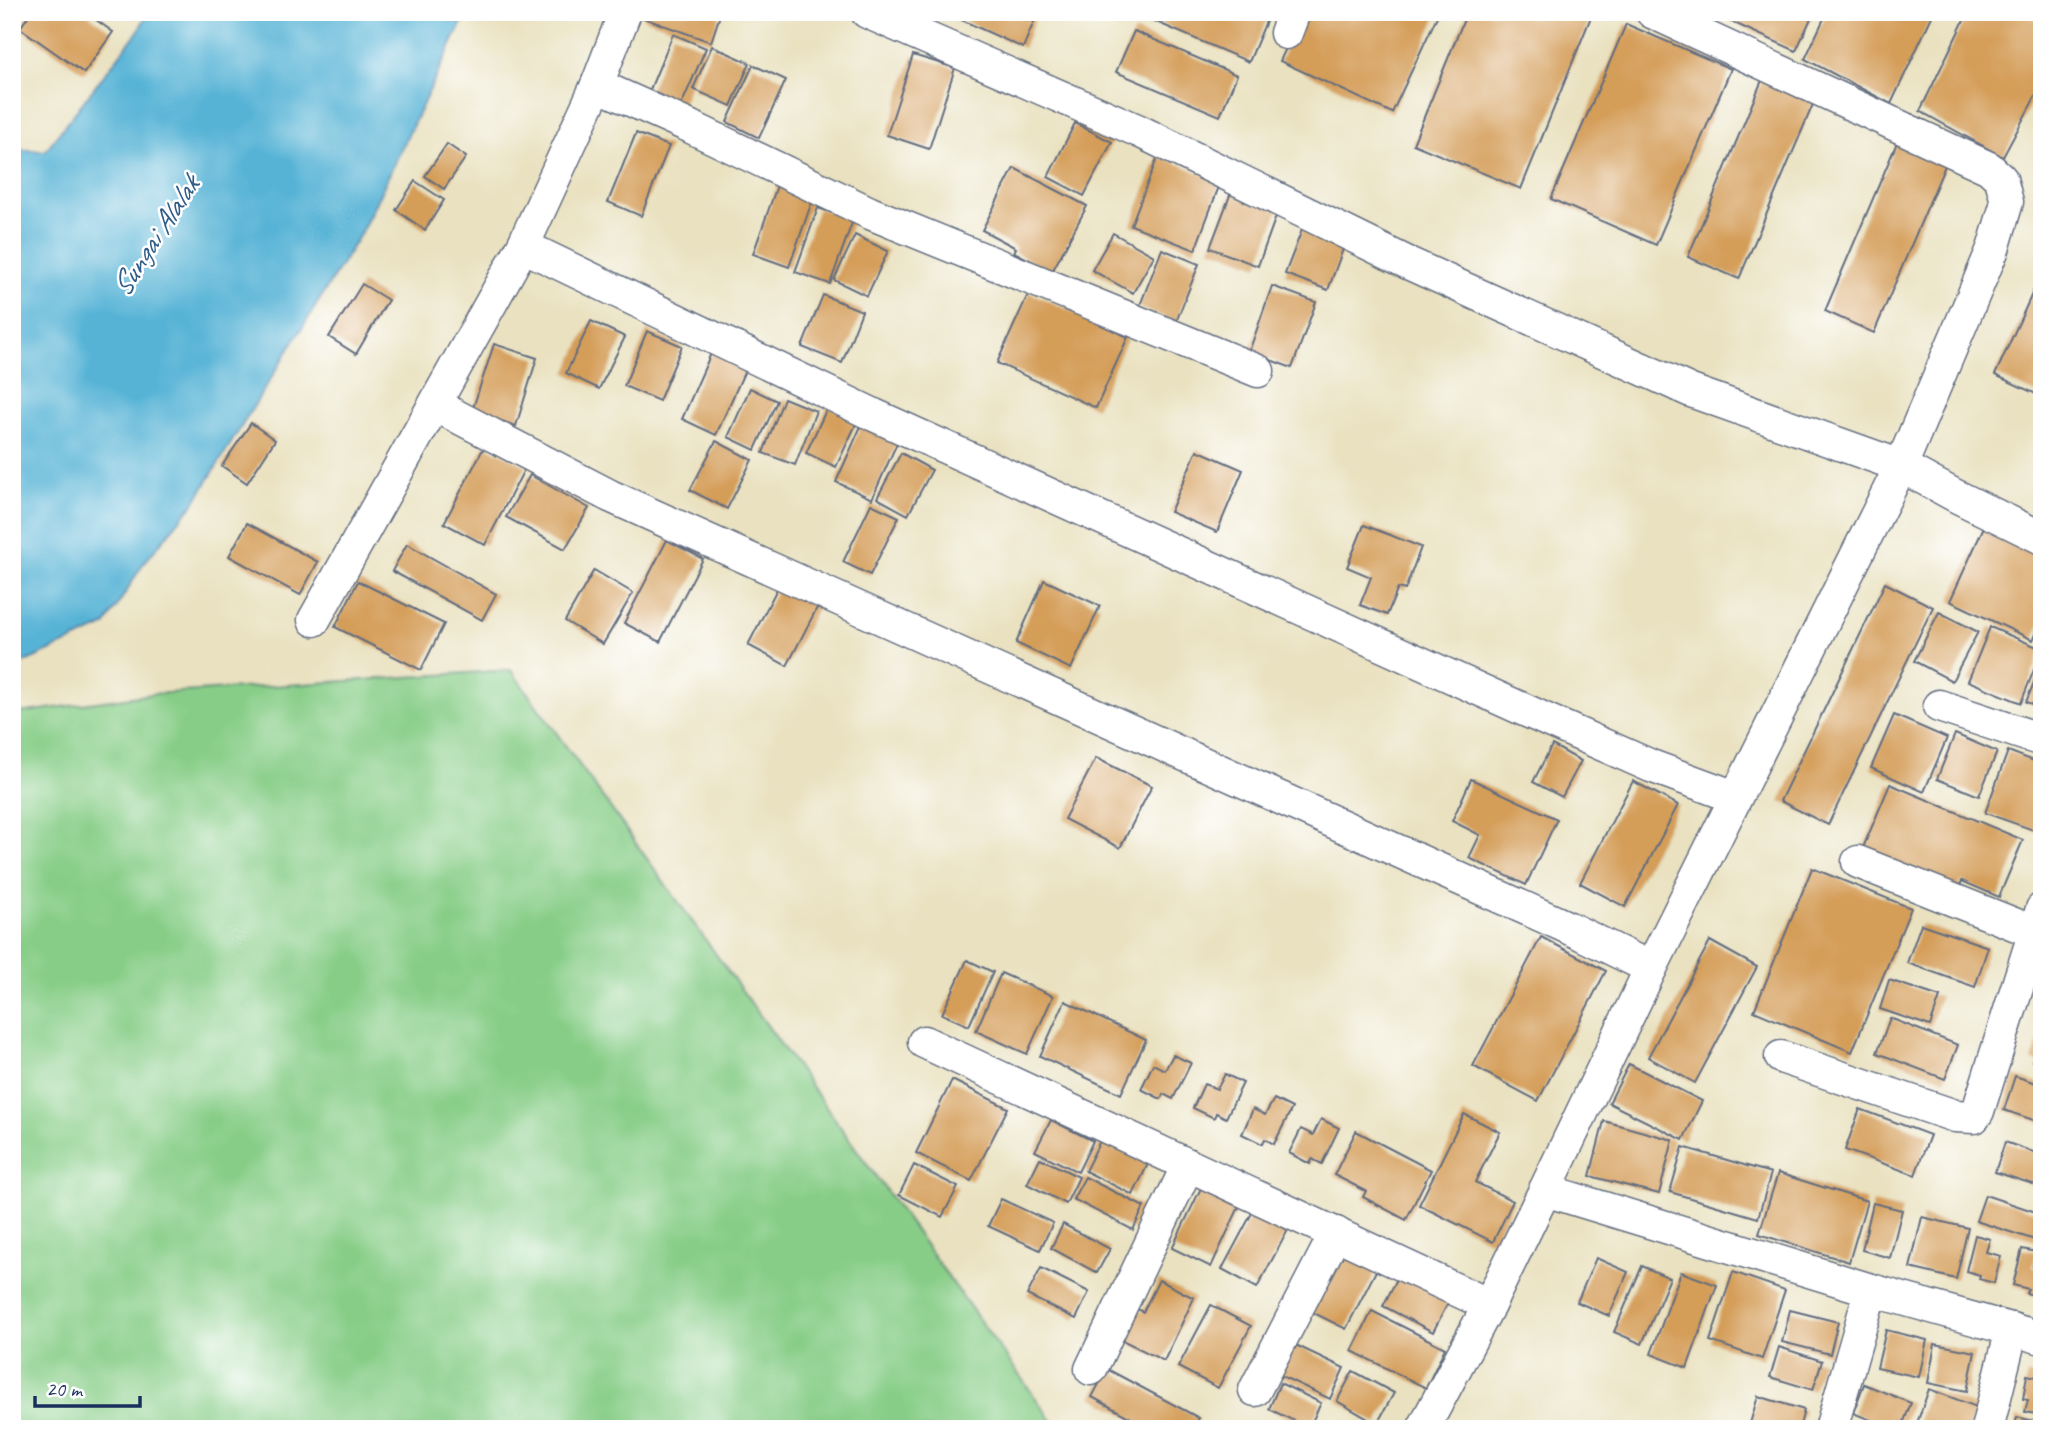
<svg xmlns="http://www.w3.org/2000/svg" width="2054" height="1441" font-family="Caveat,sans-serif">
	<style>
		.green { fill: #87cd87; stroke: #517e72; stroke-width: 2 }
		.water { fill: #56b3d5; stroke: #38719a; stroke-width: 2 }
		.building { fill: #d49d58 }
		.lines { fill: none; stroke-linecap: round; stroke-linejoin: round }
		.street-casing { stroke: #636d80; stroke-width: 35 }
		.street { stroke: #fff; stroke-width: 32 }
		.labels { text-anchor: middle; stroke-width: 5; stroke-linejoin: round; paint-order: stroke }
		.water-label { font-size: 30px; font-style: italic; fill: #305d88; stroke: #fff }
	</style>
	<rect width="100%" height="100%" fill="#fff"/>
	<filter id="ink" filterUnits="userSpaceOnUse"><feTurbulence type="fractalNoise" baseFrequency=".0143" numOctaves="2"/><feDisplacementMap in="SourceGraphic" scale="14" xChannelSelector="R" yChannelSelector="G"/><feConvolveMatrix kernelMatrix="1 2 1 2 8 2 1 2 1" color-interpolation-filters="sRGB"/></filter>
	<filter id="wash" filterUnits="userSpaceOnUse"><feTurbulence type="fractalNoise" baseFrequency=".00686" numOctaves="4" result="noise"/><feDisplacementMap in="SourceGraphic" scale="28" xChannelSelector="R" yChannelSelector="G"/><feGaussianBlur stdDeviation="1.57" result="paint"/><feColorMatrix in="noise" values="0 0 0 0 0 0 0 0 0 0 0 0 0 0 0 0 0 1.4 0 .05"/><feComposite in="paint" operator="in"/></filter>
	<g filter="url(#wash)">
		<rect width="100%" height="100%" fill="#e9e1bf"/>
		<path class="green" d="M511 670 1058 1429H12V714L153 694Z"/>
		<path class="water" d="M148 12H467L362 231 194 503 143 564 105 626 12 668V149L45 151 139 30Z"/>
		<g id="blocks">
			<g class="building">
				<path d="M31 12H85L113 32 84 73 20 28Z"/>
				<path d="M645 12H721L711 42 643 18Z"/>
				<path d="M944 12H1038L1023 48Z"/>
				<path d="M1133 12H1270L1249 62Z"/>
				<path d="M1303 12H1439L1392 113 1280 61Z"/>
				<path d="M1467 12H1593L1521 189 1413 144Z"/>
				<path d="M1710 12H1814L1796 51Z"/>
				<path d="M1827 12H1934L1891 104 1805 59Z"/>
				<path d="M1968 12H2022L2042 21V84L2003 157 1920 111Z"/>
				<path d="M1626 24 1731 69 1656 245 1551 199Z"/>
				<path d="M1134 31 1237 75 1220 116 1116 72Z"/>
				<path d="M673 34 706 48 678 113 646 99Z"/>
				<path d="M712 46 750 63 731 106 693 89Z"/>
				<path d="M913 55 955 68 929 149 887 135Z"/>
				<path d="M753 65 786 80 759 138 727 122Z"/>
				<path d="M1762 80 1814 102 1739 279 1688 257Z"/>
				<path d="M1075 123 1112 142 1084 196 1048 177Z"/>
				<path d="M636 133 669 146 641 216 608 202Z"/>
				<path d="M1898 140 1947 161 1874 333 1825 311Z"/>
				<path d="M447 144 466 157 444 189 425 176Z"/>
				<path d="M1158 156 1221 181 1195 250 1131 225Z"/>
				<path d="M1014 168 1087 206 1052 272 1014 252 1016 248 982 230Z"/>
				<path d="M779 180 815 193 789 267 753 254Z"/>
				<path d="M415 181 444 200 425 230 396 210Z"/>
				<path d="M1232 190 1279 208 1258 266 1210 248Z"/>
				<path d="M818 208 853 220 830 284 795 272Z"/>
				<path d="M1305 222 1347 238 1328 290 1285 274Z"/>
				<path d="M1113 233 1154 256 1133 293 1092 270Z"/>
				<path d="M855 235 888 251 867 296 834 280Z"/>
				<path d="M1162 249 1199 264 1176 322 1139 308Z"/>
				<path d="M2037 283 2042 286V382L2036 394 1995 375Z"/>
				<path d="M362 284 388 300 356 354 329 337Z"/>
				<path d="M1272 286 1316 302 1292 368 1249 352Z"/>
				<path d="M1029 292 1128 337 1096 408 997 363Z"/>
				<path d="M823 295 862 311 842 363 802 347Z"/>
				<path d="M591 321 625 337 599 389 566 373Z"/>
				<path d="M647 331 682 346 659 401 624 386Z"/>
				<path d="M494 344 537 358 516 426 472 411Z"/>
				<path d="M712 351 747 366 716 435 682 419Z"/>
				<path d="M750 388 777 401 755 450 728 437Z"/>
				<path d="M784 398 816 411 795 465 763 453Z"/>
				<path d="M828 406 858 420 836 467 806 453Z"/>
				<path d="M251 423 275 440 247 483 222 466Z"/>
				<path d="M861 426 897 443 872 499 836 482Z"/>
				<path d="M716 441 752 460 727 509 690 490Z"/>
				<path d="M485 445 526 466 485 545 444 523Z"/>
				<path d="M1197 450 1243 470 1217 532 1170 512Z"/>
				<path d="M901 453 932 470 908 515 877 498Z"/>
				<path d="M530 475 589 508 565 549 506 517Z"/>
				<path d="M871 504 899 517 870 575 843 562Z"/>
				<path d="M1987 520 2042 546V622L2033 640 1950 601Z"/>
				<path d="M247 523 318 562 300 595 229 556Z"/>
				<path d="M1364 525 1421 547 1405 590 1398 588 1387 615 1360 605 1371 577 1347 567Z"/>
				<path d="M667 540 703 559 660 642 624 623Z"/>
				<path d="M407 544 496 594 482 620 392 571Z"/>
				<path d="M594 570 633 593 603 644 565 621Z"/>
				<path d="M1044 580 1100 606 1071 669 1016 643Z"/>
				<path d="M358 581 444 624 421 670 335 627Z"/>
				<path d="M781 581 820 602 787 666 748 645Z"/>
				<path d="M1885 583 1933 607 1828 825 1780 801Z"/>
				<path d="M1939 612 1978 632 1952 681 1914 661Z"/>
				<path d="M1990 627 2042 649 2021 703 1968 681Z"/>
				<path d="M2042 663V708L2026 702Z"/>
				<path d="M1894 715 1947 738 1924 792 1871 768Z"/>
				<path d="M1955 734 1997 752 1979 796 1937 779Z"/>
				<path d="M1552 745 1581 761 1562 797 1533 782Z"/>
				<path d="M2008 751 2042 764V833L1985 813Z"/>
				<path d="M1096 758 1152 786 1120 848 1064 819Z"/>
				<path d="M1471 779 1557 819 1526 885 1469 858 1480 835 1452 821Z"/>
				<path d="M1633 781 1678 805 1625 907 1580 883Z"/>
				<path d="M1890 784 2023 840 1999 897 1962 881 1957 891 1862 850Z"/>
				<path d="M1812 868 1911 908 1852 1052 1754 1011Z"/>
				<path d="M1921 924 1988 947 1975 987 1907 963Z"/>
				<path d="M1541 937 1606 971 1538 1101 1473 1066Z"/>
				<path d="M1710 941 1757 967 1695 1083 1648 1057Z"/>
				<path d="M967 960 993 972 969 1026 942 1014Z"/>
				<path d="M1001 973 1053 996 1027 1054 976 1031Z"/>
				<path d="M1889 980 1940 997 1930 1026 1880 1009Z"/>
				<path d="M1065 1001 1146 1040 1121 1094 1040 1056Z"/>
				<path d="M1890 1018 1958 1045 1945 1079 1877 1053Z"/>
				<path d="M2042 1029V1064L2032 1061Z"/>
				<path d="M1173 1055 1191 1063 1173 1099 1163 1094 1161 1099 1141 1089 1153 1064 1165 1070Z"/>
				<path d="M1629 1064 1702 1101 1683 1140 1609 1103Z"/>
				<path d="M1225 1074 1243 1083 1226 1118 1216 1113 1214 1118 1193 1108 1204 1084 1217 1089Z"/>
				<path d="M2015 1076 2042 1085V1123L2004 1110Z"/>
				<path d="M952 1080 1008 1108 971 1181 916 1153Z"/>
				<path d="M1274 1099 1292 1108 1274 1144 1265 1139 1262 1144 1242 1134 1253 1109 1265 1115Z"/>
				<path d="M1860 1109 1930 1135 1915 1175 1845 1150Z"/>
				<path d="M1464 1114 1500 1132 1475 1182 1513 1201 1493 1242 1419 1205Z"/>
				<path d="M1321 1119 1339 1128 1322 1164 1312 1159 1310 1164 1289 1153 1301 1129 1313 1135Z"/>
				<path d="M1051 1120 1093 1141 1078 1172 1035 1151Z"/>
				<path d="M1604 1121 1673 1140 1659 1194 1590 1176Z"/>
				<path d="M1356 1131 1431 1170 1406 1220 1363 1197 1366 1191 1334 1175Z"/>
				<path d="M1100 1141 1148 1164 1133 1195 1085 1171Z"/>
				<path d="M2005 1142 2042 1155V1177L2039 1186 1995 1172Z"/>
				<path d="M1683 1147 1771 1173 1758 1218 1670 1192Z"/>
				<path d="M1040 1158 1079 1177 1066 1204 1027 1184Z"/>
				<path d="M914 1165 958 1187 942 1217 899 1195Z"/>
				<path d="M1778 1173 1867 1201 1849 1262 1759 1234Z"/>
				<path d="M1085 1177 1144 1207 1133 1230 1073 1199Z"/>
				<path d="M1201 1188 1239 1207 1211 1267 1172 1248Z"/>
				<path d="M1985 1195 2042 1214 2035 1240 1976 1221Z"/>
				<path d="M1001 1199 1053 1223 1040 1250 988 1226Z"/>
				<path d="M1873 1203 1902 1210 1890 1258 1862 1250Z"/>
				<path d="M1253 1211 1288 1230 1257 1288 1222 1269Z"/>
				<path d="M1922 1217 1968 1228 1956 1279 1910 1268Z"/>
				<path d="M1063 1224 1110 1249 1097 1273 1051 1248Z"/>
				<path d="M1975 1235 1990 1239 1986 1252 2001 1256 1994 1283 1979 1279 1980 1275 1966 1271Z"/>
				<path d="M2022 1249 2037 1252 2033 1266 2042 1269V1297L2026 1293 2028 1289 2013 1285Z"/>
				<path d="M1344 1252 1377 1269 1346 1329 1312 1312Z"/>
				<path d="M1596 1258 1628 1272 1609 1316 1577 1302Z"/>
				<path d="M1642 1266 1670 1278 1642 1344 1614 1332Z"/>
				<path d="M1041 1268 1089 1292 1076 1319 1027 1295Z"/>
				<path d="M1681 1272 1717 1285 1687 1368 1651 1354Z"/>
				<path d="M1733 1272 1785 1290 1762 1359 1710 1341Z"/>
				<path d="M1399 1275 1449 1301 1433 1332 1383 1306Z"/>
				<path d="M1159 1280 1194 1298 1164 1361 1112 1335 1128 1304 1143 1312Z"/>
				<path d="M1211 1305 1251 1326 1218 1388 1178 1367Z"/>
				<path d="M1790 1310 1838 1322 1830 1354 1782 1342Z"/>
				<path d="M1372 1311 1445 1348 1426 1388 1352 1351Z"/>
				<path d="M1886 1330 1927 1340 1919 1377 1877 1368Z"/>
				<path d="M1283 1339 1344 1368 1330 1399 1269 1370Z"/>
				<path d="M1935 1344 1975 1352 1967 1391 1928 1383Z"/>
				<path d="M1779 1347 1822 1361 1813 1390 1770 1377Z"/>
				<path d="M1107 1369 1199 1418 1194 1429H1151L1092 1397Z"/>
				<path d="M1353 1371 1394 1393 1377 1424 1337 1401Z"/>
				<path d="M2027 1375 2042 1378V1415L2025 1412 2028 1400 2023 1399Z"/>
				<path d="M1280 1383 1321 1403 1309 1428 1269 1409Z"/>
				<path d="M1864 1384 1911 1403 1901 1429H1893L1853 1413Z"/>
				<path d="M1929 1389 1977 1407 1970 1429H1915Z"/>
				<path d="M1758 1396 1804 1410 1799 1429 1749 1427Z"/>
				<path d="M2017 1417 2042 1423V1429H2014Z"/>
			</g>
		</g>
	</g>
	<g filter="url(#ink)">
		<use href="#blocks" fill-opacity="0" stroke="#636d80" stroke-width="2"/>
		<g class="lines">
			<g class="street-casing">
				<g id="street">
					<path d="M867 12 1139 131 1408 263 1691 391 1901 466 1956 496 2042 538"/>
					<path d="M1286 33 1294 12"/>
					<path d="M597 85 691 127 870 213 1258 371"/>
					<path d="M523 246 874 415 1549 721 1651 766 1735 797"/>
					<path d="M435 405 610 496 1569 928 1651 968"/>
					<path d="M314 620 523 246 597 85 625 12"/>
					<path d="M1939 706 2042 740"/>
					<path d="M1858 862 2034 932"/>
					<path d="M924 1042 1489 1305"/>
					<path d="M1781 1057 1955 1116 1974 1117 1978 1111 2042 909"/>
					<path d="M1545 1190 1651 968 1901 466 1993 249 2007 202 2001 179 1989 168 1652 12"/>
					<path d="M1091 1369 1188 1165"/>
					<path d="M1255 1390 1336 1233"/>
					<path d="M1423 1429 1489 1305 1545 1190 1871 1290 2042 1338"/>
					<path d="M1831 1429 1871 1290"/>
					<path d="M1987 1429 2012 1329"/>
				</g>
			</g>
			<use href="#street" class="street"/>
		</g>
	</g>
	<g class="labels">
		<g class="water-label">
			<text transform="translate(155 236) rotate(-57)" y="10">Sungai Alalak</text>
		</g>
	</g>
	<rect width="2054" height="1441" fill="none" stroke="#fff" stroke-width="42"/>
	<path d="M35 1396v10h105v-10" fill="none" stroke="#1b2f5e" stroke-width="3.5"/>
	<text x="46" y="1396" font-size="21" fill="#1b2f5e" stroke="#ffffff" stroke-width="5" paint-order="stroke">20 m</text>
</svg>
